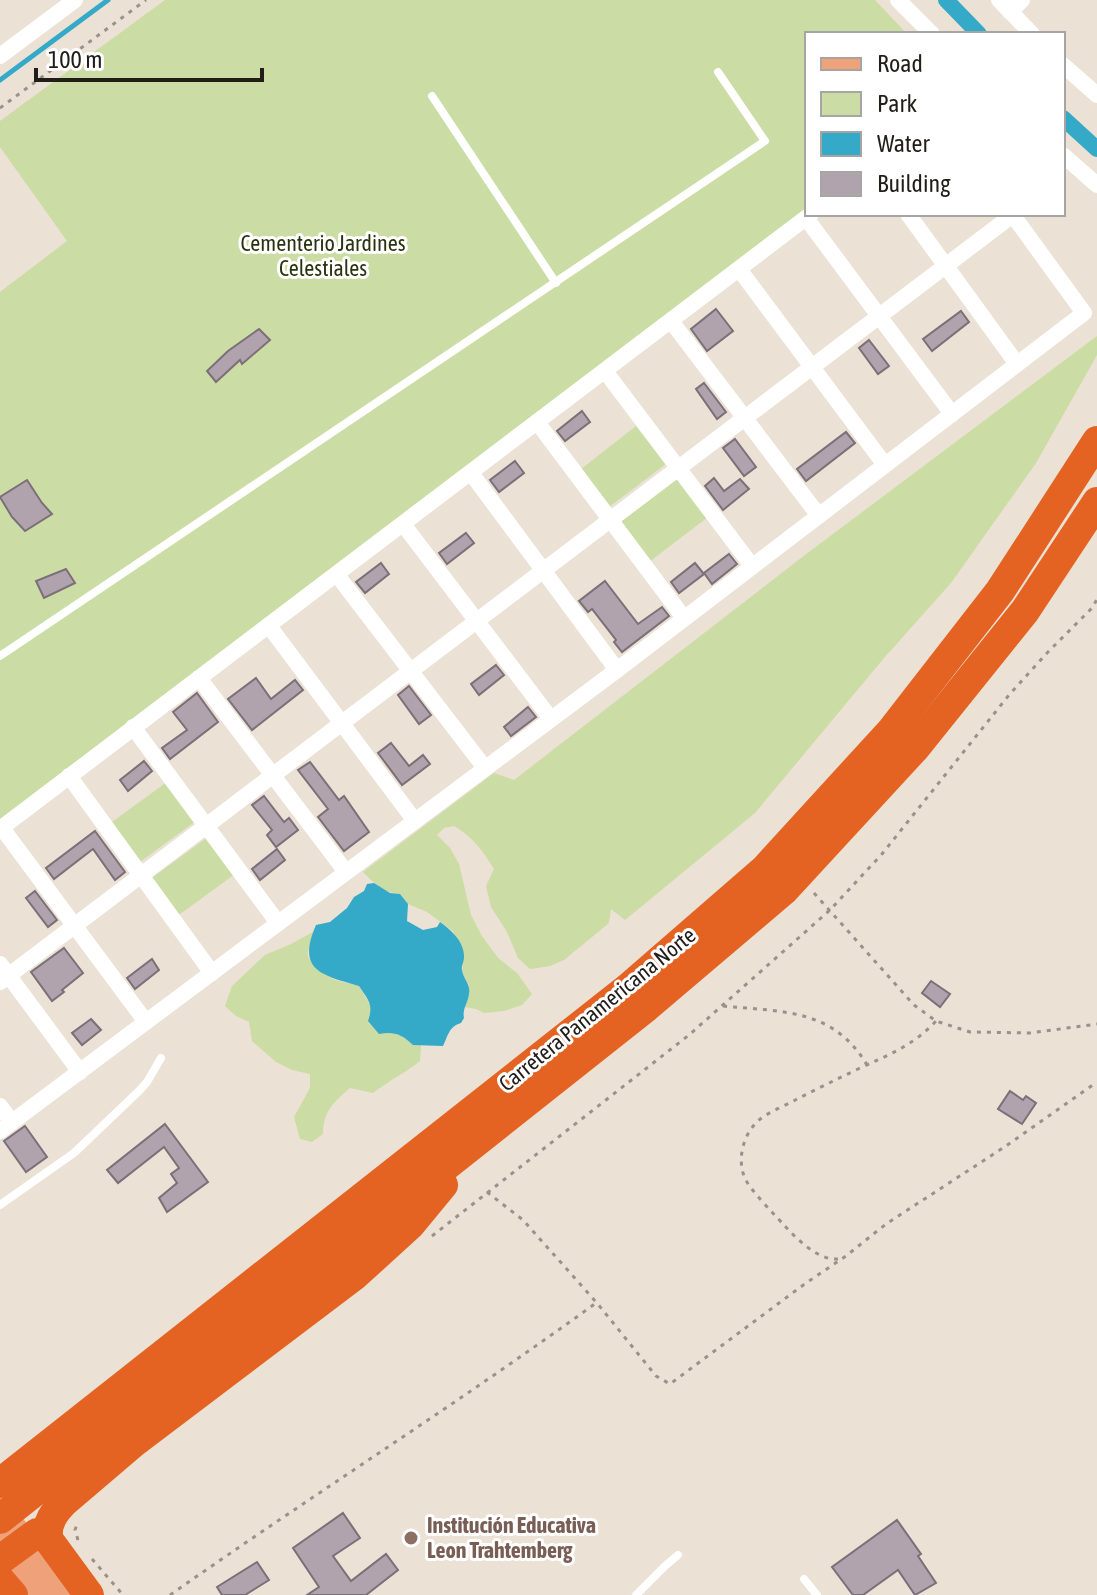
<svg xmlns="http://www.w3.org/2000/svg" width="1097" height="1595" font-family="'Asap Condensed',sans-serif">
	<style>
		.green { fill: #cbdca4 }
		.water { fill: #35a9c8 }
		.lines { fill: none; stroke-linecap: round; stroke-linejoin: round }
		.stream { stroke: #35a9c8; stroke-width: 5 }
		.canal { stroke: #35a9c8; stroke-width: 16 }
		.building { fill: #b0a3ad; stroke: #7b6f78; stroke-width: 2 }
		.path { stroke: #999288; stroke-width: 3; stroke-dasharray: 4 6; stroke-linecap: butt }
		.lane { stroke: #fff; stroke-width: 8 }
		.street { stroke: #fff; stroke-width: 16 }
		.primary { stroke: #efa17a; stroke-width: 26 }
		.highway { stroke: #e46322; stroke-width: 30 }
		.education-dot { fill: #8d6e63; stroke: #fff; stroke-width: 3 }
		.labels { text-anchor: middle; stroke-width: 6; stroke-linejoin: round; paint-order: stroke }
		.park-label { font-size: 22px; fill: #2a3310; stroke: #fff }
		.street-label { font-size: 22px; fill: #211d19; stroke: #fff }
		.education-label { font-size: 22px; font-weight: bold; fill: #785e54; stroke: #fff; text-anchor: start }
	</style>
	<rect width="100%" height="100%" fill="#ebe1d4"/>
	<g class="green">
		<path d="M165 0H875L907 34H807V209L0 822V292L67 241 0 147V121Z"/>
		<path d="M1097 336V355L1036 463 951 583 884 658 755 813 625 920 611 909 609 923 564 960 550 966 530 969 518 958 507 932 491 907 486 886 494 869C483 851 473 837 454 826L444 828 437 835 450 848 459 864 471 915 482 936 498 958 517 973 532 994 522 1005 504 1011 484 1013 476 1009 465 1007 469 996V985L462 974 464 956 453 931 427 912 408 904 400 894C384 893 374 883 363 872L494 773 514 780 805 555Z"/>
		<path d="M636 426 666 464 609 507 580 470Z"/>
		<path d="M678 478 708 517 649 562 619 523Z"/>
		<path d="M167 782 196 821 137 864 108 825Z"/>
		<path d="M208 837 235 874 176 917 149 880Z"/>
		<path d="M313 932C312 939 309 945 308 951 307 957 309 958 312 963 325 980 340 981 359 986L370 1005 379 1033C393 1031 402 1034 413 1045H421L420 1061C405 1073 388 1081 373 1093L350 1088C334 1102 323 1111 323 1134L312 1142 300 1139 294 1117 310 1088V1074L292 1070 276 1062 252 1041 249 1022 236 1016 225 1006 232 986 265 955 291 944Z"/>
	</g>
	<path class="water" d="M374 883 390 893 400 894 408 904 407 921 423 930 437 927 440 922C451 930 465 942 464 958 464 962 461 966 462 970 463 979 471 984 469 994 468 1003 462 1009 464 1018L461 1023C449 1026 448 1036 443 1046L413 1045C402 1034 393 1031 379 1034L368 1021C374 1004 368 1000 359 986 322 975 296 971 316 925L330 922 347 908 354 897 364 891 367 884Z"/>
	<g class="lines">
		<path class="stream" d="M0 80 108 0"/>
		<g class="canal">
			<path d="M946 0 979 34"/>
			<path d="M1063 118 1097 149"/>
		</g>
	</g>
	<g class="building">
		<path d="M716 309 733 331 707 351 691 329Z"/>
		<path d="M961 311 969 322 932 351 923 339Z"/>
		<path d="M259 329 270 340 242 364 240 360 216 382 207 371 228 351Z"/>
		<path d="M869 340 889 366 878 374 859 348Z"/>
		<path d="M704 383 726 412 717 419 696 389Z"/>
		<path d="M582 411 590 422 565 441 557 431Z"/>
		<path d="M846 432 855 443 806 481 797 469Z"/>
		<path d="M735 439 756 467 744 476 723 448Z"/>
		<path d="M515 461 524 473 499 492 490 480Z"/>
		<path d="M714 478 724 491 740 479 749 489 723 510 705 486Z"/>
		<path d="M27 480 42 503 52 514 25 531 12 517 0 497Z"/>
		<path d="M466 533 474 543 447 564 439 553Z"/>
		<path d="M729 554 737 564 712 584 704 573Z"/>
		<path d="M381 563 389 574 365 593 356 582Z"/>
		<path d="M695 563 704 574 679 593 671 582Z"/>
		<path d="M66 569 75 583 44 598 36 581Z"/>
		<path d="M605 581 638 624 662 607 669 616 622 652 614 642 616 640 592 609 588 612 579 601Z"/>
		<path d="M496 665 504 675 479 695 471 684Z"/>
		<path d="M256 678 271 699 295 680 303 690 252 730 228 699Z"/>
		<path d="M409 686 431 715 419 724 398 695Z"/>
		<path d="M197 693 218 722 170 759 162 748 187 730 173 712Z"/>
		<path d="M528 707 536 717 511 736 504 727Z"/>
		<path d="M391 743 409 766 423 755 430 764 402 785 378 753Z"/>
		<path d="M144 761 152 771 128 791 120 780Z"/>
		<path d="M310 762 339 800 344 796 369 832 344 851 318 817 328 809 298 770Z"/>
		<path d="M264 796 284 822 289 818 298 830 276 847 267 835 272 830 252 805Z"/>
		<path d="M95 831 125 872 115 880 93 849 54 879 46 868Z"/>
		<path d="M277 849 285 860 260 880 252 869Z"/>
		<path d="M35 891 57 920 48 927 26 898Z"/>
		<path d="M64 948 83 973 62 990 64 992 52 1001 31 972Z"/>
		<path d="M152 959 159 970 135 989 127 978Z"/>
		<path d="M931 981 950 994 940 1007 922 993Z"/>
		<path d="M91 1019 101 1030 82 1045 72 1033Z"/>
		<path d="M1010 1091 1023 1100 1026 1096 1036 1103 1022 1124 998 1109Z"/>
		<path d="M165 1124 208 1182 167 1212 159 1198 177 1183 171 1174 179 1168 164 1147 118 1183 107 1170Z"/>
		<path d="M25 1126 47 1157 26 1172 4 1141Z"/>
		<path d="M343 1513 360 1538 333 1556 351 1581 386 1554 398 1570 366 1595H307L319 1587 293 1548Z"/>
		<path d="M897 1520 921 1554 918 1556 936 1583 915 1595 898 1570 863 1595H853L832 1567Z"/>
		<path d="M257 1562 269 1580 245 1595H222L217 1587Z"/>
	</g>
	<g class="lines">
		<g class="path">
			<path d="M0 108 146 0"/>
			<path d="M814 893 914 1005 936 1021 970 1032 1030 1033 1097 1024"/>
			<path d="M723 1006C782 1012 833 1008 867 1065"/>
			<path d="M487 1192 523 1220 597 1303 656 1376 670 1384 806 1283 846 1256 886 1224 1006 1146 1097 1082"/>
			<path d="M432 1236 689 1035 830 910 882 854 1009 695 1047 653 1093 607 1097 599"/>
			<path d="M838 1259C818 1261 796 1238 783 1224 774 1214 747 1187 744 1176 737 1157 744 1133 759 1120 770 1111 785 1106 797 1099 817 1089 837 1079 858 1069 888 1055 913 1046 936 1021"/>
			<path d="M78 1540 75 1530 78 1521"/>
			<path d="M92 1559 123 1595"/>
			<path d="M170 1595C311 1496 457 1404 596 1303"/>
		</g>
		<g class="lane">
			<path d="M432 96 556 283"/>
			<path d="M0 656 765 141 718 72"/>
			<path d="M0 1205 74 1153 139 1091 147 1082 161 1058"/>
			<path d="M804 1579 817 1595"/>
			<path d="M636 1595 665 1566 678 1555"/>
		</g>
		<g class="street">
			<path d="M898 0 932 34"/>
			<path d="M999 0 1032 34"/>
			<path d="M1010 12 1022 0"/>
			<path d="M0 56 75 0"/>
			<path d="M1063 65 1097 95"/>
			<path d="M1063 155 1097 185"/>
			<path d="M908 214 1017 364"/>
			<path d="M806 218 952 414"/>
			<path d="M739 269 885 465"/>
			<path d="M671 321 819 516"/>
			<path d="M605 371 752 566"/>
			<path d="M537 422 684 618"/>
			<path d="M471 473 617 670"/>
			<path d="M403 524 551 719"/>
			<path d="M337 575 485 768"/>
			<path d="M269 626 415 821"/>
			<path d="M199 678 346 872"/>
			<path d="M133 727 278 923"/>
			<path d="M69 776 212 973"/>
			<path d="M2 828 146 1022"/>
			<path d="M0 829 811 214"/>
			<path d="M0 964 80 1072"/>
			<path d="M0 982 1014 214"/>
			<path d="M0 1106 12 1122"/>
			<path d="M0 1131 617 670 1084 313 1012 214"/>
		</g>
		<g class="primary">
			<path d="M0 1509 63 1595"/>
			<path d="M0 1544 38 1595"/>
		</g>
		<g class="highway">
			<path d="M0 1483 628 988 765 869 892 730 1000 591 1097 441"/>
			<path d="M0 1519 644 1009 784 890 915 748 1025 611 1097 502"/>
			<path d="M48 1539C46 1523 54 1512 65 1501L133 1443 355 1275 410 1225 443 1185"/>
			<path d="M0 1560 37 1533 42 1534 48 1539 89 1595"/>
			<path d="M0 1580 13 1595"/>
		</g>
	</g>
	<circle class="education-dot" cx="411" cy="1538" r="8"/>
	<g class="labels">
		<g class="park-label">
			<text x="323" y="251">Cementerio Jardines<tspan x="323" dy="25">Celestiales</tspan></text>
		</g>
		<g class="street-label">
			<text transform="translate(597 1009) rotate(-39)" y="8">Carretera Panamericana Norte</text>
		</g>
		<g class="education-label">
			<text x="427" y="1533">Institución Educativa<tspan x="427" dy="25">Leon Trahtemberg</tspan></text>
		</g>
	</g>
	<rect x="805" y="32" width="260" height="184" fill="#ffffff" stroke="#a6a5a3" stroke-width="2"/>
	<rect x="821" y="58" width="40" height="12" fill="#efa17a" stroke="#a6a5a3" stroke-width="2"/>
	<text x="877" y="72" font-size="24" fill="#211d19">Road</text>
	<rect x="821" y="92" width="40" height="24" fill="#cbdca4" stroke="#a6a5a3" stroke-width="2"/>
	<text x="877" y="112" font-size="24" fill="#211d19">Park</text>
	<rect x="821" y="132" width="40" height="24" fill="#35a9c8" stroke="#a6a5a3" stroke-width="2"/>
	<text x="877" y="152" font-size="24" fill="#211d19">Water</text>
	<rect x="821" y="172" width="40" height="24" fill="#b0a3ad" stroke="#a6a5a3" stroke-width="2"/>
	<text x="877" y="192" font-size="24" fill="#211d19">Building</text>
	<path d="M36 68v12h226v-12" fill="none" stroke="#211d19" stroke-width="4"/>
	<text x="48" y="68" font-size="24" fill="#211d19" stroke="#ffffff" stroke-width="6" paint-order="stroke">100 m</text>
</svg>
